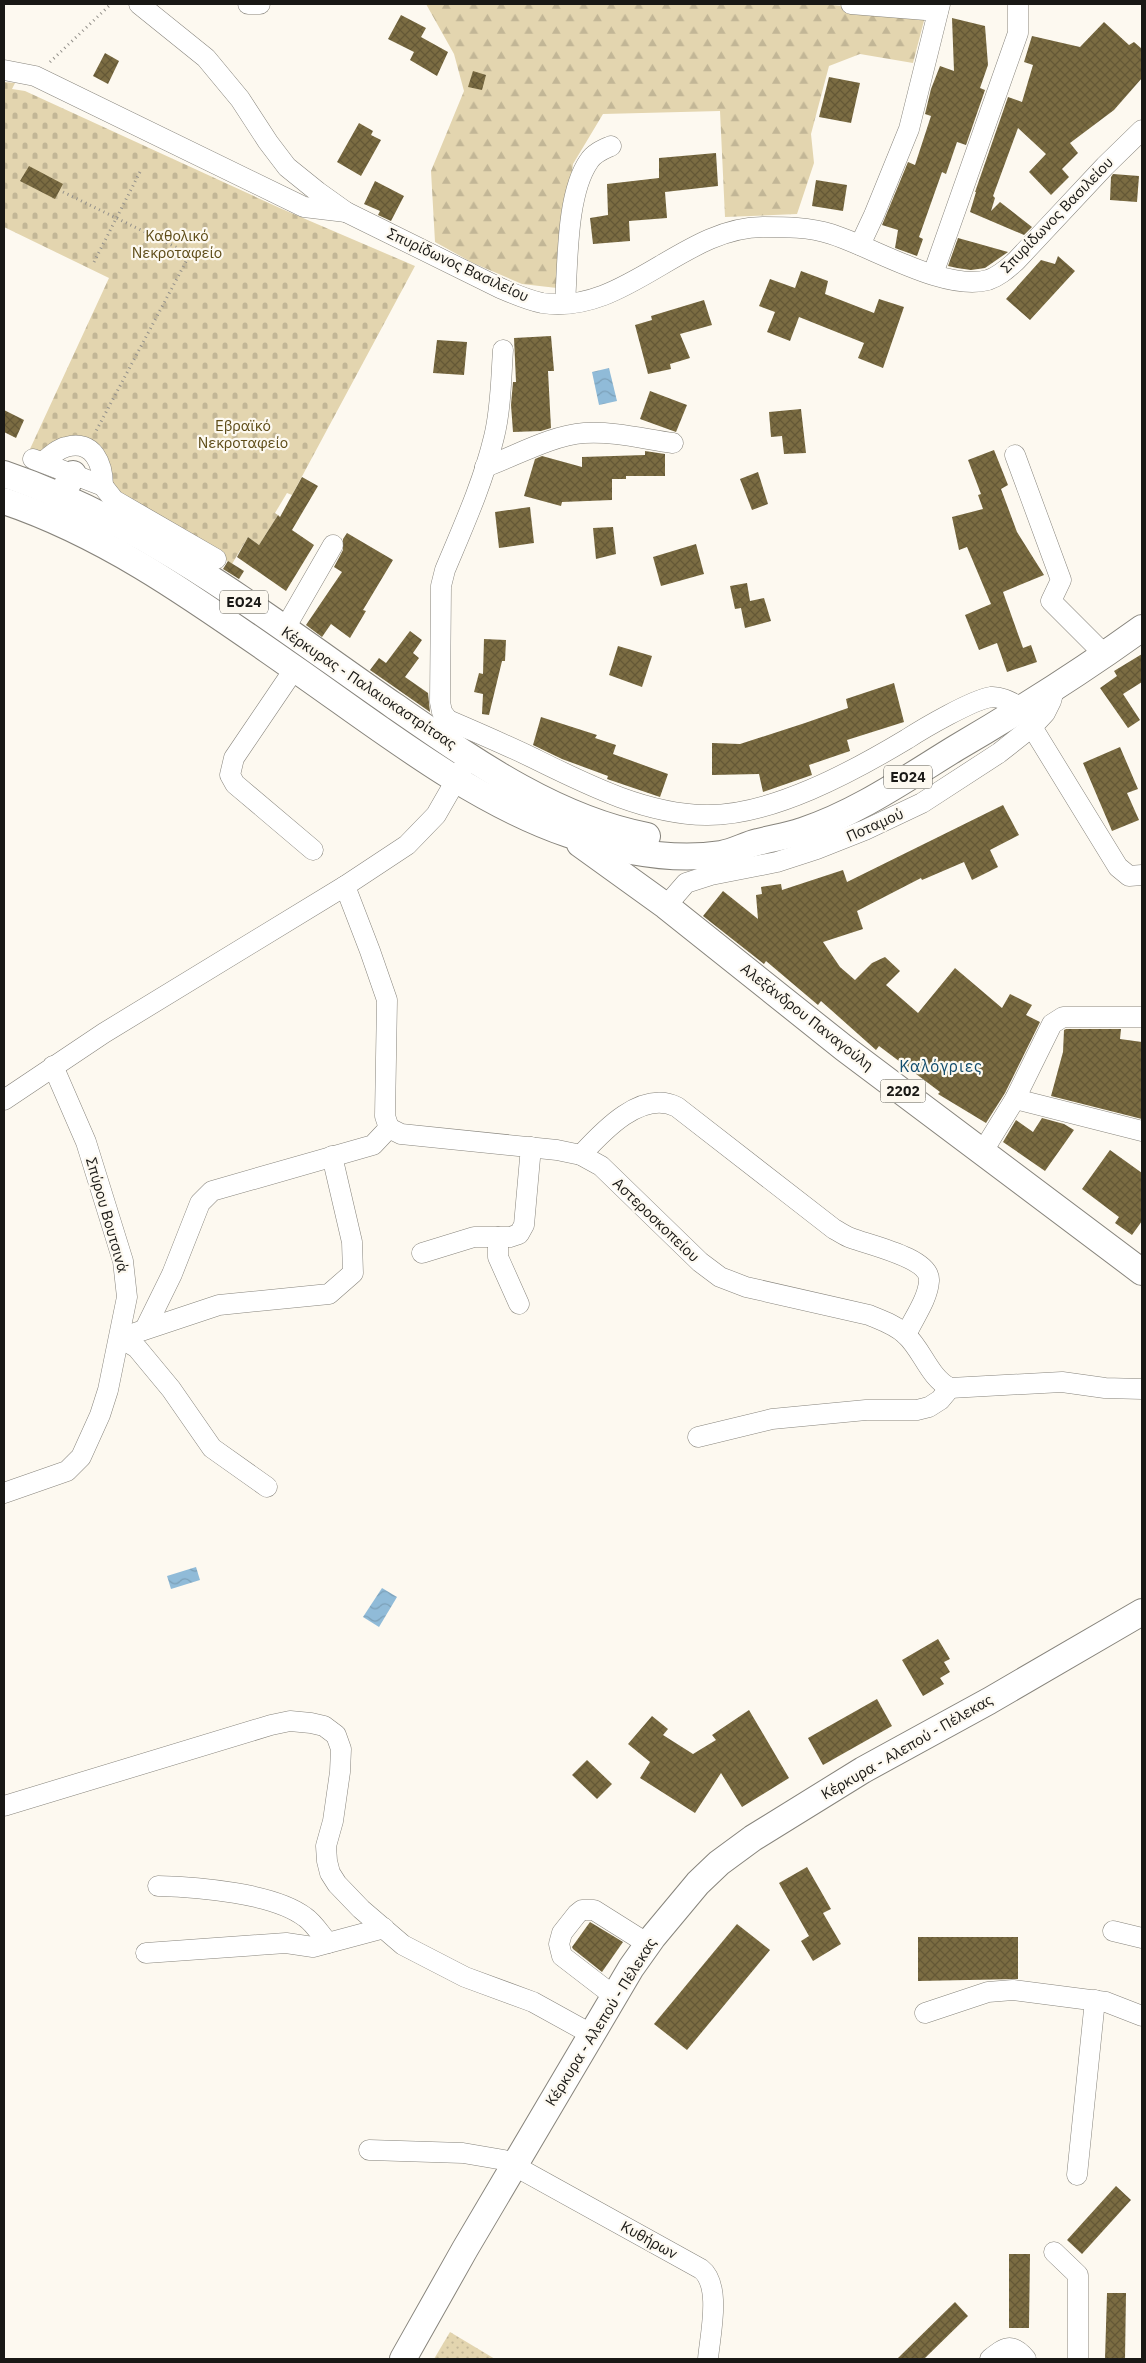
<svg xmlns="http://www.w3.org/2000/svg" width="1146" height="2363" font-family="'IBM Plex Sans',sans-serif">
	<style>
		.grass { fill: url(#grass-dots) }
		.forest { fill: url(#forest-firs) }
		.cemetery { fill: url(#cemetery-stones) }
		.water { fill: url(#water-waves) }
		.building { fill: url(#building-cross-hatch) }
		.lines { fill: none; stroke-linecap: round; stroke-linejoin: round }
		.minor-casing { stroke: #87847c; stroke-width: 21 }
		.major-casing { stroke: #87847c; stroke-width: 28 }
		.path { stroke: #94918b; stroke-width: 3; stroke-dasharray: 1 4; stroke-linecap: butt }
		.minor { stroke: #fff; stroke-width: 20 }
		.major { stroke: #fff; stroke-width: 26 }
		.labels { text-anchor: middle; stroke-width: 4.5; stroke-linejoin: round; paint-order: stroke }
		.shield { fill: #fdf9f0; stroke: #5d5c57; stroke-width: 1 }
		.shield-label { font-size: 14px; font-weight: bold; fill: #191815 }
		.street-label { font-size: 15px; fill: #191815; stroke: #fdf9f0 }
		.park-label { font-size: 15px; fill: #5e4c18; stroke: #fdf9f0 }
		.neighbourhood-label { font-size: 16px; letter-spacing: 1px; fill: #124d6e; stroke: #fdf9f0 }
	</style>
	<defs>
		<pattern id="grass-dots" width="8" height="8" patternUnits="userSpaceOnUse" patternTransform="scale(1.25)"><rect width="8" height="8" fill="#e3d5af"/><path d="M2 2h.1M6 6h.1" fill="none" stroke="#c2b696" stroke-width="1.8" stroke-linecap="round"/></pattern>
		<pattern id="forest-firs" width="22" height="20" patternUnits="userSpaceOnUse" patternTransform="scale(1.25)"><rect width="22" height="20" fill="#e3d5af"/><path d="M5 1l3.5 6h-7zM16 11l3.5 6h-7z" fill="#c2b696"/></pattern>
		<pattern id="cemetery-stones" width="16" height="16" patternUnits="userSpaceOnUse" patternTransform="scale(1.25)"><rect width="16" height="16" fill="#e3d5af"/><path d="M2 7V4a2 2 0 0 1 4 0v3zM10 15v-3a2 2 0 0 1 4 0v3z" fill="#c2b696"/></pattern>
		<pattern id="water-waves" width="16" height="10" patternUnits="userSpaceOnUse" patternTransform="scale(1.25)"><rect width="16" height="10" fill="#90bbd8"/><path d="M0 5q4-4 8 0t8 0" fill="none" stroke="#7ca0b8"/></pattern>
		<pattern id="building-cross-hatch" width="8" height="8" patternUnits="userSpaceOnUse" patternTransform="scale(1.25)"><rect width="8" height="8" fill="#7b6c42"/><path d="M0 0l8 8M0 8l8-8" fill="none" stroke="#645836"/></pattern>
	</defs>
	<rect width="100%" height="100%" fill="#fdf9f0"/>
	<path class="grass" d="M450 2332 495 2359H434Z"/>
	<path class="forest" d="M426 4H820L926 13 913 63 860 54 829 66 811 134 814 163 797 214 725 217 720 111 603 114 573 164 557 288 522 284 473 263 435 242 431 171 464 91 454 54Z"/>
	<path class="cemetery" d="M4 82 15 83 12 89 25 91 282 209 415 266 292 495 287 493 275 513 278 515 259 545 248 537 232 564 105 483 94 450 46 456 30 449 109 278 4 227Z"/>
	<g class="water">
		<path d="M609 368 617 401 599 405 592 372Z"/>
		<path d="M196 1567 200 1580 171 1589 167 1576Z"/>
		<path d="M382 1588 397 1597 379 1627 363 1617Z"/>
	</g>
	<g class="building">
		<path d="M401 15 426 28 421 37 448 52 437 76 410 60 414 52 388 39Z"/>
		<path d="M952 18 985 26 988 65 980 88 985 90 966 145 957 142 946 174 942 172 919 237 923 239 917 256 895 248 898 230 882 225 908 162 915 165 931 116 925 114 931 89 940 66 954 71Z"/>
		<path d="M1104 22 1129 45 1134 42 1142 49V78L1114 110 1070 143 1078 153 1062 169 1069 177 1051 195 1029 172 1046 154 1018 128 993 196 995 198 991 211 1000 202 1032 227 1024 235 970 212 976 192H975L1008 97 1022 102 1033 65 1024 62 1032 36 1080 47Z"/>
		<path d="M105 53 119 61 108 84 93 76Z"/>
		<path d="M473 71 486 75 482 90 468 87Z"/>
		<path d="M829 77 860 83 851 123 819 117Z"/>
		<path d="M359 123 373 131 371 135 381 140 361 176 337 162Z"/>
		<path d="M716 153 718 186 665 192 667 218 629 221 630 241 593 244 590 218 608 215 607 184 659 178V158Z"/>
		<path d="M29 166 63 184 55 199 20 181Z"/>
		<path d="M1113 174 1139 176 1137 202 1110 200 1111 177Z"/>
		<path d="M816 180 847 185 843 211 812 206Z"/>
		<path d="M375 181 404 196 391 221 378 215 380 211 364 204Z"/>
		<path d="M958 238 1008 252 985 268 971 270 957 268 948 266Z"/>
		<path d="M1058 256 1075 271 1030 320 1006 299 1041 260 1055 264Z"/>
		<path d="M801 271 828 281 825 294 874 313 879 299 904 307 883 368 858 358 864 343 799 317 790 341 767 332 775 312 759 306 770 279 795 288Z"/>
		<path d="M704 300 712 325 680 334 690 358 670 364 671 369 648 374 635 325 652 320 651 316Z"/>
		<path d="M551 336 554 371H548L551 428 541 431 513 432 511 405 513 382H516L514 338Z"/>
		<path d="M437 340 467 342 464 375 433 373Z"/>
		<path d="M650 391 687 405 676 432 640 419Z"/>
		<path d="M801 409 806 453 784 454 782 436 771 437 769 412Z"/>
		<path d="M4 410 24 420 16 438 4 432Z"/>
		<path d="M994 450 1008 485 1001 489 1017 532 1044 575 1003 592 1023 648 1031 645 1037 662 1007 672 997 643 979 650 965 615 991 604 967 547 959 550 952 517 983 509 978 495 981 494 968 460Z"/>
		<path d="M645 451 665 454V476H626V479H612V500L562 502 561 506 524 496 535 459 542 456 582 467V457L645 455Z"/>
		<path d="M758 472 768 504 752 510 740 479Z"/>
		<path d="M302 477 318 486 292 530 314 545 286 591 237 557 248 537 259 545 278 515 280 517Z"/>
		<path d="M530 507 534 543 499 548 495 512Z"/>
		<path d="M613 527 616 554 596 559 593 528Z"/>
		<path d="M347 533 393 560 363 610 366 611 350 638 331 624 322 637 306 625 342 572 334 567 343 550V539Z"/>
		<path d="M696 544 704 574 661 586 653 557Z"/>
		<path d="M228 561 244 571 239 579 223 569Z"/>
		<path d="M747 583 750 601 764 598 771 621 745 628 741 608 735 609 730 586Z"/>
		<path d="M410 631 422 640 413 653 419 658 405 677 428 693 430 712 370 670 379 658 386 663Z"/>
		<path d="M484 639 506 640 505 661H502L489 715 482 714 483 694 474 692 479 673 483 674Z"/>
		<path d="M618 646 652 656 642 687 609 675Z"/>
		<path d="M1142 654V682L1123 694 1140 720 1128 728 1100 688 1117 676 1114 671Z"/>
		<path d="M894 683 904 722 847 740 850 751 809 765 812 775 763 792 759 774 712 775V743L740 744 805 723 848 708 846 699Z"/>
		<path d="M541 717 597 735 595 738 616 745 613 754 668 774 660 797 607 779 608 776 562 759 533 745Z"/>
		<path d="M1120 747 1138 789 1127 793 1139 820 1112 831 1083 763Z"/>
		<path d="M1003 805 1019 835 990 850 998 867 972 880 964 862 922 880 921 878 857 911 863 929 823 942 840 967 855 980 872 963 885 957 900 971 886 985 918 1013 955 968 1002 1008 1010 994 1032 1005 1026 1015 1040 1022 1005 1093 986 1123 938 1094 940 1092 879 1046 876 1050 821 1001 818 1005 766 961 764 964 703 916 723 891 758 919 756 895 762 894 761 887 781 884 782 890 843 870 847 882Z"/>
		<path d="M1066 1029H1121L1120 1039 1142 1042V1119L1051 1096 1063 1052 1064 1030Z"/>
		<path d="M1042 1118 1064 1124 1074 1130 1045 1171 1003 1142 1016 1120 1033 1132Z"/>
		<path d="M1110 1150 1142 1173V1221L1132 1235 1115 1223 1119 1217 1082 1189Z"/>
		<path d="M938 1639 950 1659 944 1662 950 1672 940 1678 944 1684 923 1696 902 1660Z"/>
		<path d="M877 1699 892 1726 823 1765 808 1738Z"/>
		<path d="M749 1710 789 1778 742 1807 721 1773 695 1813 640 1778 650 1762 628 1744 652 1716 668 1729 663 1735 693 1754 716 1740 712 1735Z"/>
		<path d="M587 1760 612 1784 597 1799 572 1775Z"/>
		<path d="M807 1867 831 1909 823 1913 841 1944 813 1961 801 1941 809 1936 779 1883Z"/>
		<path d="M590 1922 623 1942 602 1972 573 1949 572 1947Z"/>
		<path d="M737 1924 770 1950 687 2050 654 2024Z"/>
		<path d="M918 1937H1018V1979L918 1981Z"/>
		<path d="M1116 2186 1131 2200 1082 2254 1067 2240Z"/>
		<path d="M1009 2254H1030L1029 2328H1009Z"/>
		<path d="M1107 2293H1126L1125 2359H1105Z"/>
		<path d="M955 2302 968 2316 924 2359H897Z"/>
	</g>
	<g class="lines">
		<g class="minor-casing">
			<g id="minor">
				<path d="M139 4 206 58 240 99 268 142 287 167 318 192 346 212 500 288C514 294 527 300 542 303 624 316 683 227 763 227 786 227 809 227 831 234 873 247 945 292 988 280 1000 276 1008 268 1016 261L1105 166 1142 130"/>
				<path d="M248 4H260"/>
				<path d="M851 4 938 11"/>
				<path d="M4 70 35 76 304 207 346 212"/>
				<path d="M860 245 874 215 909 129 940 4"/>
				<path d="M933 274 1018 33V4"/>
				<path d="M565 303C568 263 566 194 589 161 594 153 602 150 611 146"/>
				<path d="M1015 455 1061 580 1051 601 1105 655"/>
				<path d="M33 459 103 486 114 500 216 559"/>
				<path d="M43 462C50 456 58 449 66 447 94 439 103 465 103 486"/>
				<path d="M485 467C515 456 553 435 584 433 614 431 644 439 673 443"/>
				<path d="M284 630 333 545"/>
				<path d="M295 668 234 758 230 775 235 784 313 850"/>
				<path d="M448 720 442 712 440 702 441 586 445 570C463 527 483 483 494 437 501 409 501 379 503 350"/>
				<path d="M1032 727 1118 867 1129 876 1142 875"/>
				<path d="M437 735 448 720C476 732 504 744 531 757 586 784 644 814 706 815 771 816 852 772 907 739 924 728 972 700 991 697 1002 696 1014 704 1023 708"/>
				<path d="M345 886 370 951 387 1000 385 1116 389 1128 401 1134 557 1150 581 1155 601 1166 700 1262 720 1277 746 1287 869 1315C881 1320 896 1325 906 1335 923 1351 929 1377 950 1388L1062 1382 1105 1388 1142 1389"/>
				<path d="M666 906 686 883 711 875 777 862 817 849 865 830 922 803 999 753 1032 727 1045 713 1051 701 1054 690"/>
				<path d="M1015 1099 1142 1131"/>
				<path d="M4 1100 104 1033 345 886 407 845 436 815 463 768"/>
				<path d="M983 1151 1015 1099 1052 1024 1063 1017H1142"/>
				<path d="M581 1155C603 1131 642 1089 677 1107L834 1229C840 1232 845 1236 851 1238 869 1245 931 1258 929 1281 928 1299 913 1319 906 1335"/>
				<path d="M498 1237V1257L519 1304"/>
				<path d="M422 1253 474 1237H510L519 1234 524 1225 531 1147"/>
				<path d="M145 1329 172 1274 200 1203 212 1191 373 1145 389 1128"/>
				<path d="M120 1338 219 1305 329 1294 353 1273 352 1242 332 1156"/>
				<path d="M120 1338 137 1348 171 1389 212 1448 267 1487"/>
				<path d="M698 1437 772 1419 866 1410H917L929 1407 940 1400 950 1388"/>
				<path d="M4 1493 67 1471 81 1457 100 1415 108 1390 127 1297 123 1261 86 1142 53 1066"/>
				<path d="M4 1806 271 1725 290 1721 311 1723 324 1726 336 1735 341 1749 340 1772 333 1821 326 1846 327 1861 330 1873 337 1884 361 1909 403 1945 465 1977 533 2002 591 2034"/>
				<path d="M158 1886C197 1887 274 1893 305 1917 314 1923 321 1935 328 1943"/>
				<path d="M1113 1931 1142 1938"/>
				<path d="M146 1953 286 1943 313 1947 384 1928"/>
				<path d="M614 1996 562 1956 559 1944 562 1933 577 1914 582 1910H594L648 1944"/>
				<path d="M925 2013 988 1992 1013 1990 1106 2002 1142 2016"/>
				<path d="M369 2150 463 2153 504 2160 701 2269C722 2285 710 2335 708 2359"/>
				<path d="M1077 2175 1095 2000"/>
				<path d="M1054 2252 1078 2275V2359"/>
				<path d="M990 2359C1005 2347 1012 2342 1026 2359"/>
			</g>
		</g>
		<g class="major-casing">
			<g id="major">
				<path d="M4 474C148 523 269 619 393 705 470 758 553 818 647 836"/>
				<path d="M61 496 73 474"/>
				<path d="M4 501C108 536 196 600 285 662 371 721 468 800 568 834 615 850 671 862 721 854 734 852 745 845 758 842 773 838 788 836 802 831 857 813 907 778 956 748 1021 710 1081 672 1142 628"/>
				<path d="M580 844 666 906 844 1048 1142 1272"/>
				<path d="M403 2359 465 2249 631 1968 653 1937 698 1883 719 1863 753 1838 863 1770 989 1701 1142 1612"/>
			</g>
		</g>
		<g class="path">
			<path d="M50 62 111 4"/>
			<path d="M63 192 190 254 95 433"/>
			<path d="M94 262 141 170"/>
		</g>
		<use href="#minor" class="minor"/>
		<use href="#major" class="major"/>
	</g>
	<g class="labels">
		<g class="shield">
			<rect x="220" y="590.5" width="48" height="23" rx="4"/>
			<rect x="884" y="765.5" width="48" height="23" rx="4"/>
			<rect x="880.5" y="1079.5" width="45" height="23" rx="4"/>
		</g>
		<g class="shield-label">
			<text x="244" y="607">ΕΟ24</text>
			<text x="908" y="782">ΕΟ24</text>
			<text x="903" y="1096">2202</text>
		</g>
		<g class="street-label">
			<text transform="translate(1057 215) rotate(-46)" y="5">Σπυρίδωνος Βασιλείου</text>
			<text transform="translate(458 265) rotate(25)" y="5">Σπυρίδωνος Βασιλείου</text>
			<text transform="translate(369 688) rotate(34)" y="5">Κέρκυρας - Παλαιοκαστρίτσας</text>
			<text transform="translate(875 825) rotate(-24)" y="5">Ποταμού</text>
			<text transform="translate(807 1017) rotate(38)" y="5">Αλεξάνδρου Παναγούλη</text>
			<text transform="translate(107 1215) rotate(74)" y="5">Σπύρου Βουτσινά</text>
			<text transform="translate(656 1220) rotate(44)" y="5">Αστεροσκοπείου</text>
			<text transform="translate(907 1747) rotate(-30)" y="5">Κέρκυρα - Αλεπού - Πέλεκας</text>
			<text transform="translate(601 2022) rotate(-58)" y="5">Κέρκυρα - Αλεπού - Πέλεκας</text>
			<text transform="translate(649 2240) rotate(29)" y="5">Κυθήρων</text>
		</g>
		<g class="park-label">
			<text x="177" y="241">Καθολικό<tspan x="177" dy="17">Νεκροταφείο</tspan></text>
			<text x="243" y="431">Εβραϊκό<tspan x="243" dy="17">Νεκροταφείο</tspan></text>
		</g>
		<g class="neighbourhood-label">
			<text x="941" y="1072">Καλόγριες</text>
		</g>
	</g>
	<rect width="1146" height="2363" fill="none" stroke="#191815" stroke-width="10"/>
</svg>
